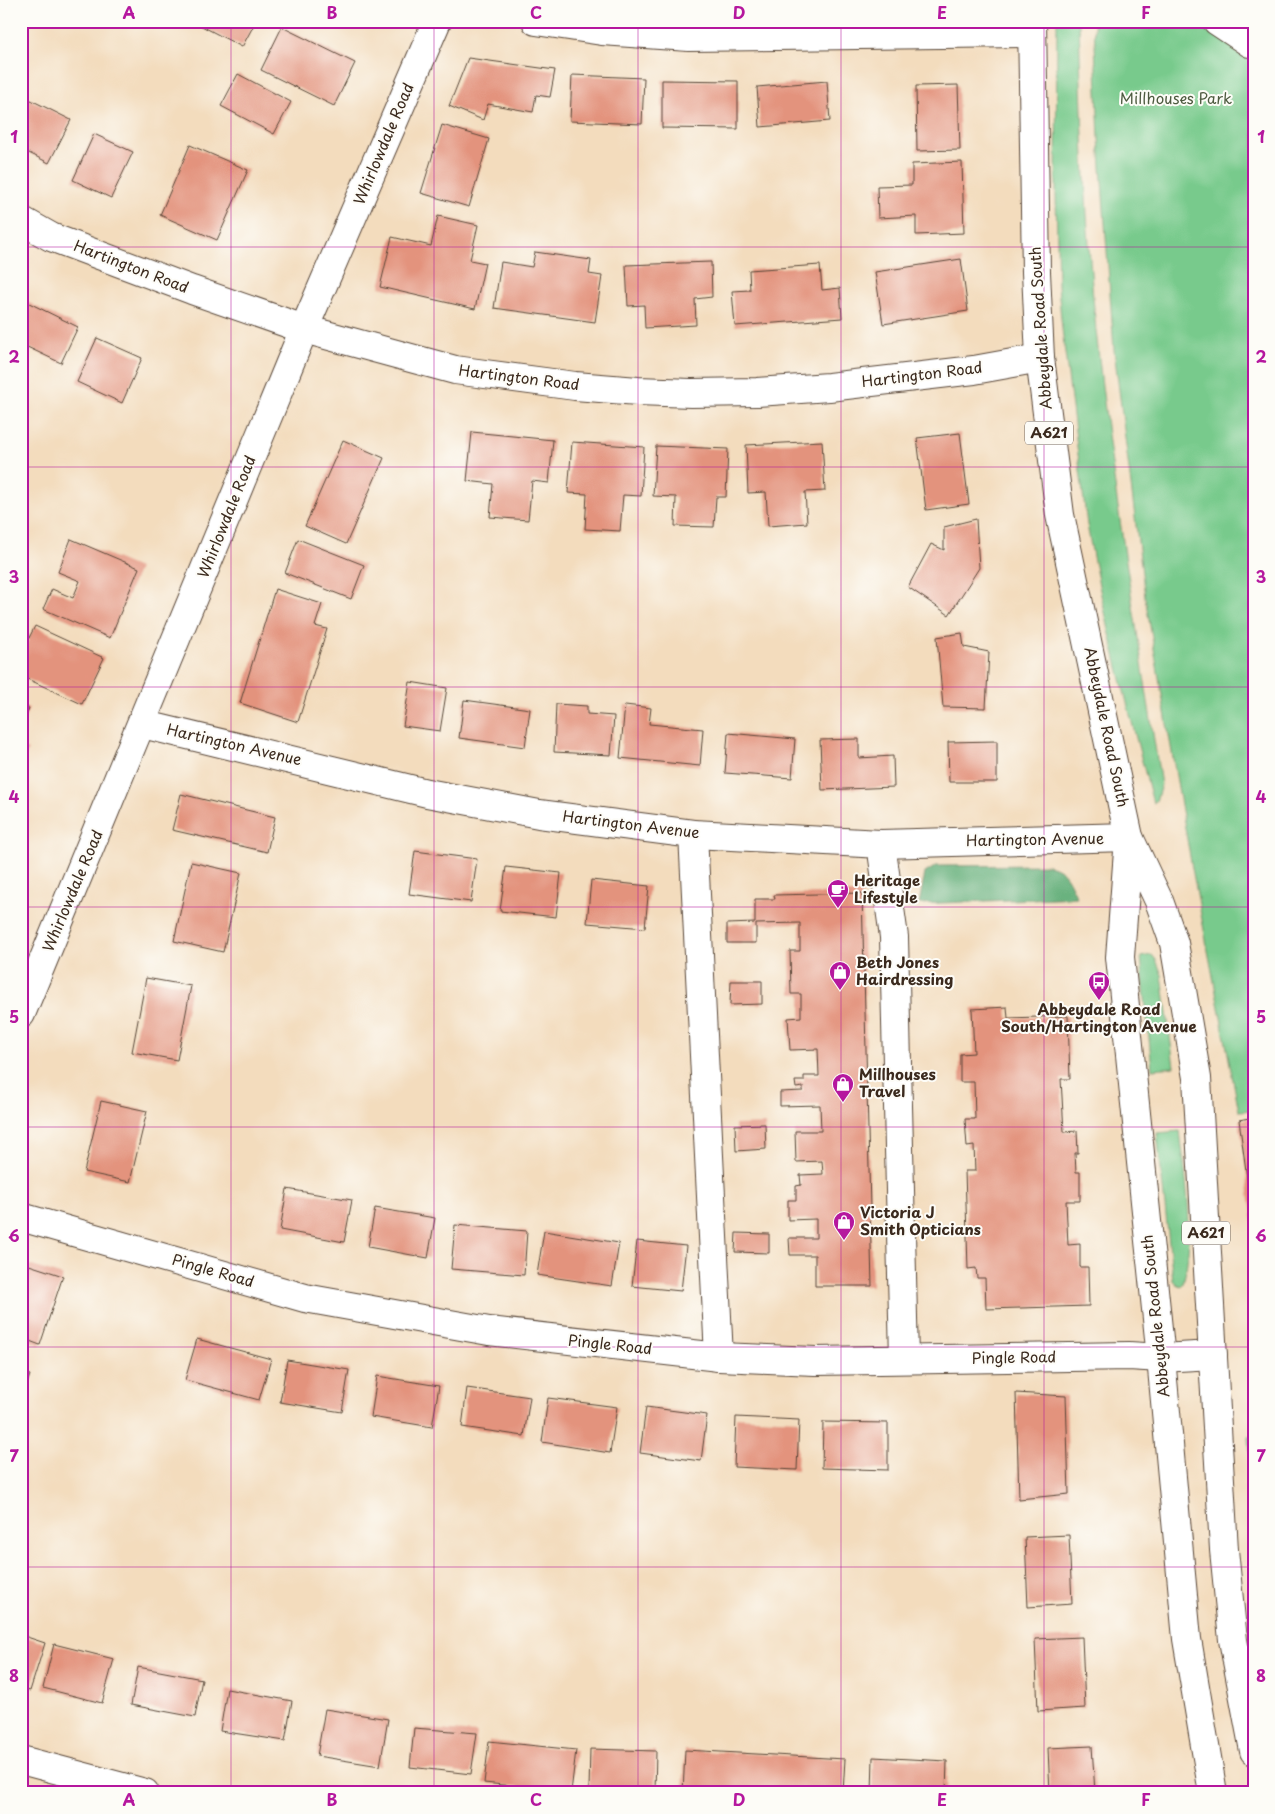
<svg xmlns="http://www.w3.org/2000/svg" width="1275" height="1814" font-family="'Playpen Sans',sans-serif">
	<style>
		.green { fill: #78ca8c; stroke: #5a7a55 }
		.forest { fill: #62ae78; stroke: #4e6c4b }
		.building { fill: #e3937d }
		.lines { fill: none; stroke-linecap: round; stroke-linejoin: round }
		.minor-casing { stroke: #574536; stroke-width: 30 }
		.major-casing { stroke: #574536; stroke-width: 30 }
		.minor { stroke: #fff; stroke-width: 28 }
		.major { stroke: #fff; stroke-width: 28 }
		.grid { fill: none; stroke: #b5179e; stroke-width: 1; stroke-opacity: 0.55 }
		.labels { text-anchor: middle; stroke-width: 4; stroke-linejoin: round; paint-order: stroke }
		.shield { fill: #fdfcf7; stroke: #75695f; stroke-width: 1 }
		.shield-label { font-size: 14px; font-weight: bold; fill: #3b2a1e }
		.park-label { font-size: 15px; fill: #4d5a3f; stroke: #fdfcf7 }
		.street-label { font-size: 15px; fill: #3b2a1e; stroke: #fdfcf7 }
		.poi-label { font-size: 15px; font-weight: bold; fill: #3b2a1e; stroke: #fdfcf7; text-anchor: start }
		.neatline { fill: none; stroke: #b5179e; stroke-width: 2 }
		.grid-label { font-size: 16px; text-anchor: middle; font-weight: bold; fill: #b5179e }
	</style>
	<rect width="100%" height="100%" fill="#fdfcf7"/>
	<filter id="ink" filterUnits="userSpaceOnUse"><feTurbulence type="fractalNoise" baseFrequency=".02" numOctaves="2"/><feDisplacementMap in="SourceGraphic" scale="10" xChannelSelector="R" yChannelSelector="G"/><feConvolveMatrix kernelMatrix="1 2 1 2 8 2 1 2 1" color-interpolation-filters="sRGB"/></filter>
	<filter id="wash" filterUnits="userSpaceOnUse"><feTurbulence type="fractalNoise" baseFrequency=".0096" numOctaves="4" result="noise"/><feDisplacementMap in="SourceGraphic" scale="20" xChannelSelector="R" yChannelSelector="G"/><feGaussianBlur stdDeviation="1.12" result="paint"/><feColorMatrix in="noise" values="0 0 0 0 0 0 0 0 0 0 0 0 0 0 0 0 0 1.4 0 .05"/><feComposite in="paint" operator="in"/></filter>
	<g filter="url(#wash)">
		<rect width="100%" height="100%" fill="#f3dcbd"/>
		<g class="green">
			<path d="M1057 21H1079C1082 124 1086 228 1096 330 1111 482 1138 634 1161 785L1156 801 1153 803C1129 711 1104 619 1087 525L1062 329 1058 286 1056 194Z"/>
			<path d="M1094 21H1254V1110L1239 1111 1192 868 1145 597 1114 350 1099 139Z"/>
			<path d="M1152 955 1156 960 1162 975 1174 1067 1152 1069 1141 957Z"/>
			<path d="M1180 1131C1186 1181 1195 1234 1183 1284L1181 1286 1176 1284 1173 1280 1157 1133Z"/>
			<path d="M1254 1436V1514L1249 1437Z"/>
		</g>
		<path class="forest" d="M1048 865C1067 869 1069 882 1077 897L919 904 925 873 936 866Z"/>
		<g id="blocks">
			<g class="building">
				<path d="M192 21H256L242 47Z"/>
				<path d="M282 27 355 63 334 106 261 70Z"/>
				<path d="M468 58 555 70 550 97 536 95 533 112 488 104 483 120 449 106Z"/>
				<path d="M238 74 291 102 274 134 221 106Z"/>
				<path d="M572 75 644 78 642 124 570 121Z"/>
				<path d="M662 80 738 81V129L662 128Z"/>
				<path d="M827 81 830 121 760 127 757 87Z"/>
				<path d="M958 85 960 150 917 151 916 86Z"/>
				<path d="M21 95 71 120 49 163 21 149Z"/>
				<path d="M442 125 489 139 469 207 421 193Z"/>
				<path d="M94 134 133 152 111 198 73 180Z"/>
				<path d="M190 145 248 170 217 240 160 215Z"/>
				<path d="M962 162 964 233 916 235V216L878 218 877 186 912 185V164Z"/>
				<path d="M438 216 478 225 470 260 485 263 475 309 380 287 392 237 431 246Z"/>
				<path d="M535 252 591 260 589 274 602 276 595 322 494 308 501 262 532 267Z"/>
				<path d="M961 259 968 311 883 324 875 272Z"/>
				<path d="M711 262 712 297 695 299 696 325 645 328 644 305 628 306 626 265Z"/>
				<path d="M820 265 822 290 840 288 842 318 735 326 732 291 750 290 749 270Z"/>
				<path d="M21 299 78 327 61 363 21 344Z"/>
				<path d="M97 338 142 358 122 403 77 382Z"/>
				<path d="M472 432 553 440 549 483 532 481 528 520 490 517 493 484 467 481Z"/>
				<path d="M960 433 969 504 926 510 917 438Z"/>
				<path d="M343 440 384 458 346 544 305 526Z"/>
				<path d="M822 441 825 491 805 492 807 523 768 526 766 492 748 493 746 445Z"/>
				<path d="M572 442 644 447 641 496 623 495 620 531 585 529 587 494 568 493Z"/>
				<path d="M656 446 728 449 726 497H716L714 527 675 526 676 497 653 496Z"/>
				<path d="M976 519 979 568 949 615 908 587 931 544 944 550V527Z"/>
				<path d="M71 539 139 568 110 638 43 609 52 589 73 598 80 581 58 572Z"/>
				<path d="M298 539 364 565 351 599 285 573Z"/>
				<path d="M275 589 322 604 315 626 327 629 298 722 240 703Z"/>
				<path d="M35 626 104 658 82 704 21 676V654Z"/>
				<path d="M962 633 964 647 989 652 986 708 943 707 937 637Z"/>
				<path d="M410 682 447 688 440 731 403 726Z"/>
				<path d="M464 700 530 709 525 747 459 738Z"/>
				<path d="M556 704 587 706V714L614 716 611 755 554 752Z"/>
				<path d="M21 705 29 708 21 728Z"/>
				<path d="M625 705 651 708 649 724 703 729 700 766 620 758Z"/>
				<path d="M728 733 795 739 792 778 725 773Z"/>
				<path d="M859 739V758L893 756 894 787 822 790 820 740Z"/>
				<path d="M997 741V782H949L948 742Z"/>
				<path d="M21 748 28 750 21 767Z"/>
				<path d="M181 794 275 817 267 852 172 830Z"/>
				<path d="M415 851 477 859 471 902 409 894Z"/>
				<path d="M191 862 241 873 223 952 174 941Z"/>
				<path d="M506 867 561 873 556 917 500 911Z"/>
				<path d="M591 880 649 886 645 928 587 923Z"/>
				<path d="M862 893 872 1286H815V1255H790L789 1238H816V1219L788 1220V1200H796V1186L801 1185 800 1175 823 1174 822 1161 796 1162 795 1131H821L820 1105 780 1106V1092L803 1091V1087L796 1088 795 1081H804V1076H819L818 1049 790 1050 788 1018 801 1017V994H791L790 951H800V923L756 924V943H727V924L755 923V899H775L774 895Z"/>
				<path d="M146 978 191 986 177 1060 132 1052Z"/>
				<path d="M731 981H762V1004L730 1005Z"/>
				<path d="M1007 1007 1008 1018 1068 1016 1070 1079H1061L1064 1132 1077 1131 1078 1153H1075L1076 1172H1080V1201H1066L1068 1245 1080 1244V1267H1088L1089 1306 986 1309 985 1278H977L976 1268 968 1269 965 1171H975L974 1146 967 1147 965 1119H975L974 1082H960V1054L974 1053 972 1009Z"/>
				<path d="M101 1101 147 1111 130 1182 84 1172Z"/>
				<path d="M1254 1117V1221H1253L1239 1120Z"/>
				<path d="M765 1124 766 1149 736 1151 735 1125Z"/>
				<path d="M287 1189 352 1200 344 1242 280 1230Z"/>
				<path d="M375 1208 435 1218 428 1258 368 1247Z"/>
				<path d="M455 1225 527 1231 524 1275 451 1269Z"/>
				<path d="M544 1231 619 1243 612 1286 537 1275Z"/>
				<path d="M736 1233 769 1234V1253L735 1252Z"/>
				<path d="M637 1241 686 1246 681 1291 632 1286Z"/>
				<path d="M26 1264 63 1276 40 1345 27 1340 22 1355 21 1279Z"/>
				<path d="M197 1339 271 1359 259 1400 185 1380Z"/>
				<path d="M287 1360 349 1370 342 1412 280 1402Z"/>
				<path d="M21 1372 30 1375 22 1400 21 1399Z"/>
				<path d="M377 1376 439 1386 432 1427 371 1417Z"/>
				<path d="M467 1388 530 1397 524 1436 462 1427Z"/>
				<path d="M1016 1393 1066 1396 1069 1494 1019 1499Z"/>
				<path d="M548 1398 617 1407 610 1453 542 1442Z"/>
				<path d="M646 1407 707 1415 701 1461 640 1453Z"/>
				<path d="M736 1417 799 1420 797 1470 734 1467Z"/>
				<path d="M823 1422 888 1423V1470L822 1468Z"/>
				<path d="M1069 1535 1072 1604 1028 1607 1025 1537Z"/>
				<path d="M21 1635 45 1643 30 1691 21 1688Z"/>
				<path d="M1082 1637 1085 1708 1038 1711 1035 1639Z"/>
				<path d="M54 1644 114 1659 102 1703 43 1688Z"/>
				<path d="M138 1667 202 1679 195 1717 131 1705Z"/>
				<path d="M227 1689 292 1701 285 1741 220 1731Z"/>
				<path d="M325 1709 388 1719 380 1766 317 1756Z"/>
				<path d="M414 1728 477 1733 471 1774 410 1767Z"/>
				<path d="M489 1741 576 1750 571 1792 484 1783Z"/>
				<path d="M1092 1746 1095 1793H1050L1048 1748Z"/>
				<path d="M590 1749 656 1751 655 1793 589 1790Z"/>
				<path d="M685 1750 845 1759 843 1793H683Z"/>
				<path d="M873 1757 947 1761 946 1793H872Z"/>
			</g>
		</g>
	</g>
	<g filter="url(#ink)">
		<use href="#blocks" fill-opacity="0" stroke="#574536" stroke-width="1"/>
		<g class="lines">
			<g class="minor-casing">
				<g id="minor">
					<path d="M536 21 602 31 689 37 1032 33"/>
					<path d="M1217 21 1250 43"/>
					<path d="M21 220 51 237 192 290 304 329 455 370 575 386 638 391 691 393 757 392 829 387 974 370 1040 358"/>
					<path d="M142 724 427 793 539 814 693 834 881 844 1129 837"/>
					<path d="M693 834 719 1357"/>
					<path d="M881 844 894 937 904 1359"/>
					<path d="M21 1014 304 329 437 21"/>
					<path d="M21 1217 305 1298 489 1331 719 1357 815 1361 1129 1356 1161 1358 1213 1355"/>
					<path d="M21 1760 145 1793"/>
				</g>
			</g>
			<g class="major-casing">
				<g id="major">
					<path d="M1032 21 1036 272 1040 358 1060 515 1129 837 1159 901 1174 943 1197 1078 1224 1550 1233 1640 1254 1751"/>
					<path d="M1129 838 1120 957 1161 1358 1187 1639 1213 1793"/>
				</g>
			</g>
			<use href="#minor" class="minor"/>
			<use href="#major" class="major"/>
		</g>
	</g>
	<path class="grid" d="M231 21V1793M434 21V1793M638 21V1793M841 21V1793M1044 21V1793M21 247H1254M21 467H1254M21 687H1254M21 907H1254M21 1127H1254M21 1347H1254M21 1567H1254"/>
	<defs>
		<g id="cafe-pin" transform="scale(1.125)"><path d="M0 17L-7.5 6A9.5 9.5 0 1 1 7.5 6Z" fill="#b5179e" stroke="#fdfcf7"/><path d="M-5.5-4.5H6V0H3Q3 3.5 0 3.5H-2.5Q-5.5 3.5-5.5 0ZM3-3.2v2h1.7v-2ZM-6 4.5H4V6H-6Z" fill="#fff"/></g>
		<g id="shop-pin" transform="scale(1.125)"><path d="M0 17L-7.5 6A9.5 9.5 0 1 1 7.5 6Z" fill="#b5179e" stroke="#fdfcf7"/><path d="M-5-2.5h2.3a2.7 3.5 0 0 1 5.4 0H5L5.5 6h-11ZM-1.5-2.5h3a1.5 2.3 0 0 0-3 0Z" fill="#fff"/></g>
		<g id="bus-pin" transform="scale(1.125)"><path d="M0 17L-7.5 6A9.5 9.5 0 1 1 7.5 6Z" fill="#b5179e" stroke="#fdfcf7"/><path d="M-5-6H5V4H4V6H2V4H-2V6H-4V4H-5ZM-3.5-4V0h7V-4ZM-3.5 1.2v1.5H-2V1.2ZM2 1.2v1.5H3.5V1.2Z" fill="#fff"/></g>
	</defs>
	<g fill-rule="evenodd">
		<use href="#cafe-pin" x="838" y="890"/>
		<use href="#shop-pin" x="840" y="972"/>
		<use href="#bus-pin" x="1099" y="982"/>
		<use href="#shop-pin" x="843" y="1084"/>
		<use href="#shop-pin" x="844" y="1222"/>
	</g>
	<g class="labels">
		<g class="shield">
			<rect x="1025" y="421.5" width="48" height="23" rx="4"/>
			<rect x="1182" y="1221.5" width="48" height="23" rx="4"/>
		</g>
		<g class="shield-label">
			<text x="1049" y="438">A621</text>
			<text x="1206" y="1238">A621</text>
		</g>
		<g class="park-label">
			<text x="1176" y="104">Millhouses Park</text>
		</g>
		<g class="street-label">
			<text transform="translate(384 144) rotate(-67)" y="5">Whirlowdale Road</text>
			<text transform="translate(131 267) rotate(21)" y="5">Hartington Road</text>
			<text transform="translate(1041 328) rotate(-94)" y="5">Abbeydale Road South</text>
			<text transform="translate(922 375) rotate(-7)" y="5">Hartington Road</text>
			<text transform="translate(519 378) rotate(7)" y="5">Hartington Road</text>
			<text transform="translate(227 517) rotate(-68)" y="5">Whirlowdale Road</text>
			<text transform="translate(1106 727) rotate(78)" y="5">Abbeydale Road South</text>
			<text transform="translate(234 745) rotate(13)" y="5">Hartington Avenue</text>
			<text transform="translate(631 825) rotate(7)" y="5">Hartington Avenue</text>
			<text transform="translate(1035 840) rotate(-1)" y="5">Hartington Avenue</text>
			<text transform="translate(73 891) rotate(-67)" y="5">Whirlowdale Road</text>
			<text transform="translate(213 1271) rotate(16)" y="5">Pingle Road</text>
			<text transform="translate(1156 1316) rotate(-96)" y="5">Abbeydale Road South</text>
			<text transform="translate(610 1345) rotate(6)" y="5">Pingle Road</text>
			<text transform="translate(1014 1358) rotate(-1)" y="5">Pingle Road</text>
		</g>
		<g class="poi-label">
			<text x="854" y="886">Heritage<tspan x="854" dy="17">Lifestyle</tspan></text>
			<text x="856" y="968">Beth Jones<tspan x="856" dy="17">Hairdressing</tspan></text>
			<text x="1099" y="1015" text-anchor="middle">Abbeydale Road<tspan x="1099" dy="17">South/Hartington Avenue</tspan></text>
			<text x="859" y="1080">Millhouses<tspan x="859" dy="17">Travel</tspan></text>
			<text x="860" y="1218">Victoria J<tspan x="860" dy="17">Smith Opticians</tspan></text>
		</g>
	</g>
	<rect width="1275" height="1814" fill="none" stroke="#fdfcf7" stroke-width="55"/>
	<rect x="28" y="28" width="1220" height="1758" class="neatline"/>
	<g class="grid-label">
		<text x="129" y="19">A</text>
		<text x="332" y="19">B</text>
		<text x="536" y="19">C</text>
		<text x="739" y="19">D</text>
		<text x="942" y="19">E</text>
		<text x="1146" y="19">F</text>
		<text x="14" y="143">1</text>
		<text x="1261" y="143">1</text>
		<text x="14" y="363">2</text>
		<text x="1261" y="363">2</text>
		<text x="14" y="583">3</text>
		<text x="1261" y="583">3</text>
		<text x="14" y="803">4</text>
		<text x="1261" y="803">4</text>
		<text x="14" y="1023">5</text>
		<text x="1261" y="1023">5</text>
		<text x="14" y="1242">6</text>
		<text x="1261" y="1242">6</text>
		<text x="14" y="1462">7</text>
		<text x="1261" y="1462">7</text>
		<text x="14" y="1682">8</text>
		<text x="1261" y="1682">8</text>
		<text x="129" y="1806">A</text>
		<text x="332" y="1806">B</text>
		<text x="536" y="1806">C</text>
		<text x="739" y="1806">D</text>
		<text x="942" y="1806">E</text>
		<text x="1146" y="1806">F</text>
	</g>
</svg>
